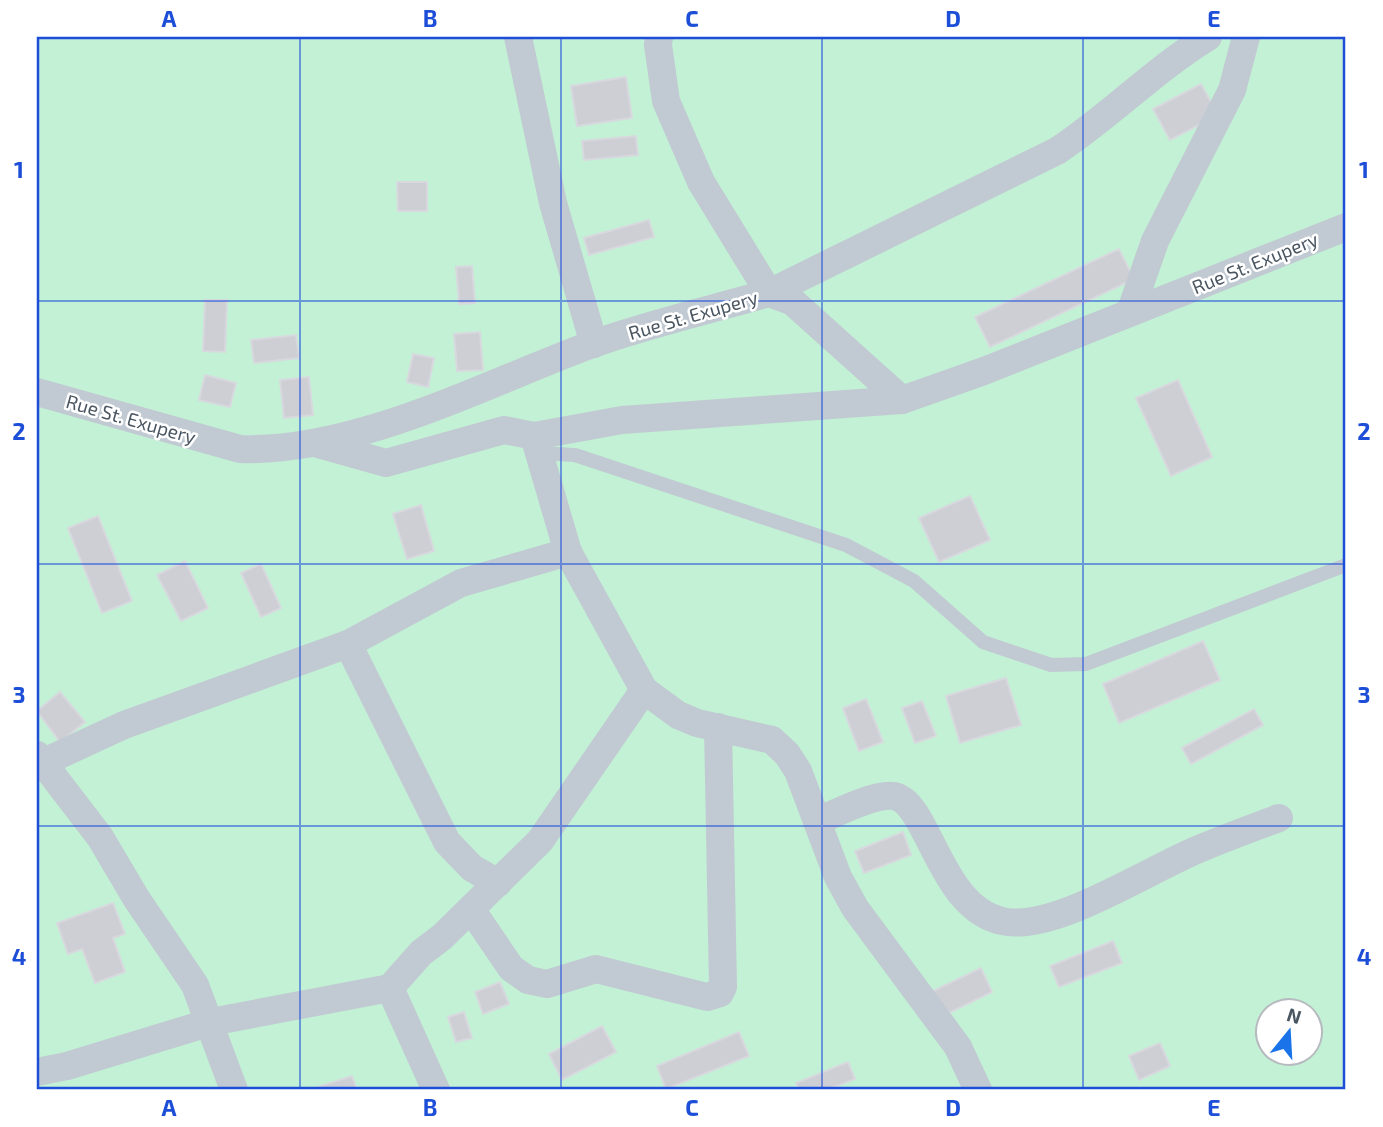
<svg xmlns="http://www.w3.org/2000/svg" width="1383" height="1127" font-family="'Exo 2',sans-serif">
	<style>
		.green { fill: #c3f1d5; fill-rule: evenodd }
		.building { fill: #cdcfd5; stroke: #d7d9de; stroke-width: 2 }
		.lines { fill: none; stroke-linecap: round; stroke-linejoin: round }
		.lane { stroke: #c1cad2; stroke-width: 14 }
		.street { stroke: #c1cad2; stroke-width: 28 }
		.grid { fill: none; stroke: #1d4ed8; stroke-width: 2; stroke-opacity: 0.55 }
		.labels { text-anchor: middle; stroke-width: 5; stroke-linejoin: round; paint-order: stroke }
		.street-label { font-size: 19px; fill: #4a5661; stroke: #fff }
		.neatline { fill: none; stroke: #1d4ed8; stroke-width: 2.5 }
		.grid-label { font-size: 23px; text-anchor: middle; font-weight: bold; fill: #1d4ed8 }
	</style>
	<rect width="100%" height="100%" fill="#f5f3f3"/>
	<path class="green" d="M37 37H1346V1090H37ZM1268 1012H1310V1054H1268Z"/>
	<g class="building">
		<path d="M626 77 632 118 577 126 571 86Z"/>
		<path d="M1201 84 1218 115 1170 140 1153 109Z"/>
		<path d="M636 136 638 155 584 160 582 141Z"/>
		<path d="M397 182H427V211H398Z"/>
		<path d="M649 220 654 237 589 255 584 238Z"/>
		<path d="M1119 249 1134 279 990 347 975 317Z"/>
		<path d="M472 266 475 303 459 304 456 267Z"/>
		<path d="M205 300H227L225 352 203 351Z"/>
		<path d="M480 332 483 370 457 371 454 334Z"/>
		<path d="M296 335 299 358 254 363 251 340Z"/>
		<path d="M413 354 434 358 428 387 407 382Z"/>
		<path d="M205 375 236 383 230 407 199 400Z"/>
		<path d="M309 377 313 415 284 418 280 380Z"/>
		<path d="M1178 380 1212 457 1171 476 1136 398Z"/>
		<path d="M970 496 990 540 939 562 919 518Z"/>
		<path d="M421 505 434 551 407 559 393 514Z"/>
		<path d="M98 516 132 601 102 613 68 528Z"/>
		<path d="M185 561 208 608 181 621 157 575Z"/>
		<path d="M261 564 281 608 261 617 241 573Z"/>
		<path d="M1203 641 1220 680 1119 723 1103 684Z"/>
		<path d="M1006 678 1021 725 960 743 946 696Z"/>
		<path d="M60 692 85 722 60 742 37 711Z"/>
		<path d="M866 699 883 742 859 751 843 708Z"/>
		<path d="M922 701 936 736 915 743 902 708Z"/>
		<path d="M1254 709 1263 725 1191 764 1182 748Z"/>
		<path d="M903 832 911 855 864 873 855 851Z"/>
		<path d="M113 903 125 934 113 938 125 972 95 983 82 949 68 954 57 923Z"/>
		<path d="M1113 941 1122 963 1059 987 1050 966Z"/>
		<path d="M981 968 992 992 945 1015 933 991Z"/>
		<path d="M500 982 509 1004 483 1014 475 992Z"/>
		<path d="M464 1012 472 1038 456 1042 448 1017Z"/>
		<path d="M602 1026 616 1052 562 1080 549 1054Z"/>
		<path d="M739 1032 749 1056 666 1089 657 1066Z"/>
		<path d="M1160 1043 1170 1066 1139 1080 1129 1056Z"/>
		<path d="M848 1062 855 1079 827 1090H799L796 1083Z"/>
		<path d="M352 1076 357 1090H315V1088Z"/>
	</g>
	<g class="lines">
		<path class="lane" d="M539 453 575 455 846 545 914 581 983 642 1051 665 1086 664 1346 565"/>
		<g class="street">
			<path d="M518 37 553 203 594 344"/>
			<path d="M659 37 658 45 666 101 701 182 769 293 1057 151C1110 116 1154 70 1208 37"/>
			<path d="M1130 313 1155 241 1232 90 1246 37"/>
			<path d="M37 392 240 449C354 453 483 385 590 345 648 324 710 310 769 293L793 302 902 400"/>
			<path d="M318 444 386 463 504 430 534 436 622 420 902 400 984 371 1346 227"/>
			<path d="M568 552 644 690 678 715 697 723 772 740 787 754 798 771 838 877 855 908 958 1047 978 1090"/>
			<path d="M348 644 447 842 472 868 498 883"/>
			<path d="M37 755 100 837 136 898 195 985 234 1090"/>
			<path d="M42 763 124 725 348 644 461 583 568 552 534 436"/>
			<path d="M818 821C836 813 875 793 894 796 930 803 939 912 1007 922 1059 929 1148 870 1199 849 1225 838 1252 828 1279 818"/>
			<path d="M471 909 511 968 528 980 547 984 596 969 707 997 720 993 723 987 718 727"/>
			<path d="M390 988 436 1090"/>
			<path d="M37 1072 67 1066 211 1022 390 988 421 953 442 937 540 841 644 690"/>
		</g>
	</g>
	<path class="grid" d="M300 37V1090M561 37V1090M822 37V1090M1083 37V1090M37 301H1346M37 564H1346M37 826H1346"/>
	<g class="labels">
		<g class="street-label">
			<text transform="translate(1255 263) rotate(-22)" y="7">Rue St. Exupery</text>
			<text transform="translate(693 315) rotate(-16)" y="7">Rue St. Exupery</text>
			<text transform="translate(131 419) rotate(16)" y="7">Rue St. Exupery</text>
		</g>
	</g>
	<rect width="1383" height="1127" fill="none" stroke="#ffffff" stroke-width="77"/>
	<g transform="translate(1289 1032) rotate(18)"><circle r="33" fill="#ffffff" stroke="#b7bbc0" stroke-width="2"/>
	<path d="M0-5L12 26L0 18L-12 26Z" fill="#1a73e8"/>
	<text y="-10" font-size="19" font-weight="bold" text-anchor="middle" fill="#4a5661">N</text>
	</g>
	<rect x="38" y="38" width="1306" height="1050" class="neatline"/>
	<g class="grid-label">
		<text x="169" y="27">A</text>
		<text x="430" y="27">B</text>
		<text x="692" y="27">C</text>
		<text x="953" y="27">D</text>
		<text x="1214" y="27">E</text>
		<text x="19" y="178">1</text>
		<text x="1364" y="178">1</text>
		<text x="19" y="440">2</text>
		<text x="1364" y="440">2</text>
		<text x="19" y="703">3</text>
		<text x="1364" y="703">3</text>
		<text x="19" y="965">4</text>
		<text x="1364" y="965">4</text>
		<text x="169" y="1116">A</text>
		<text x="430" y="1116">B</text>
		<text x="692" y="1116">C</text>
		<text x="953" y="1116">D</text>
		<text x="1214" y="1116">E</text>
	</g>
</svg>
